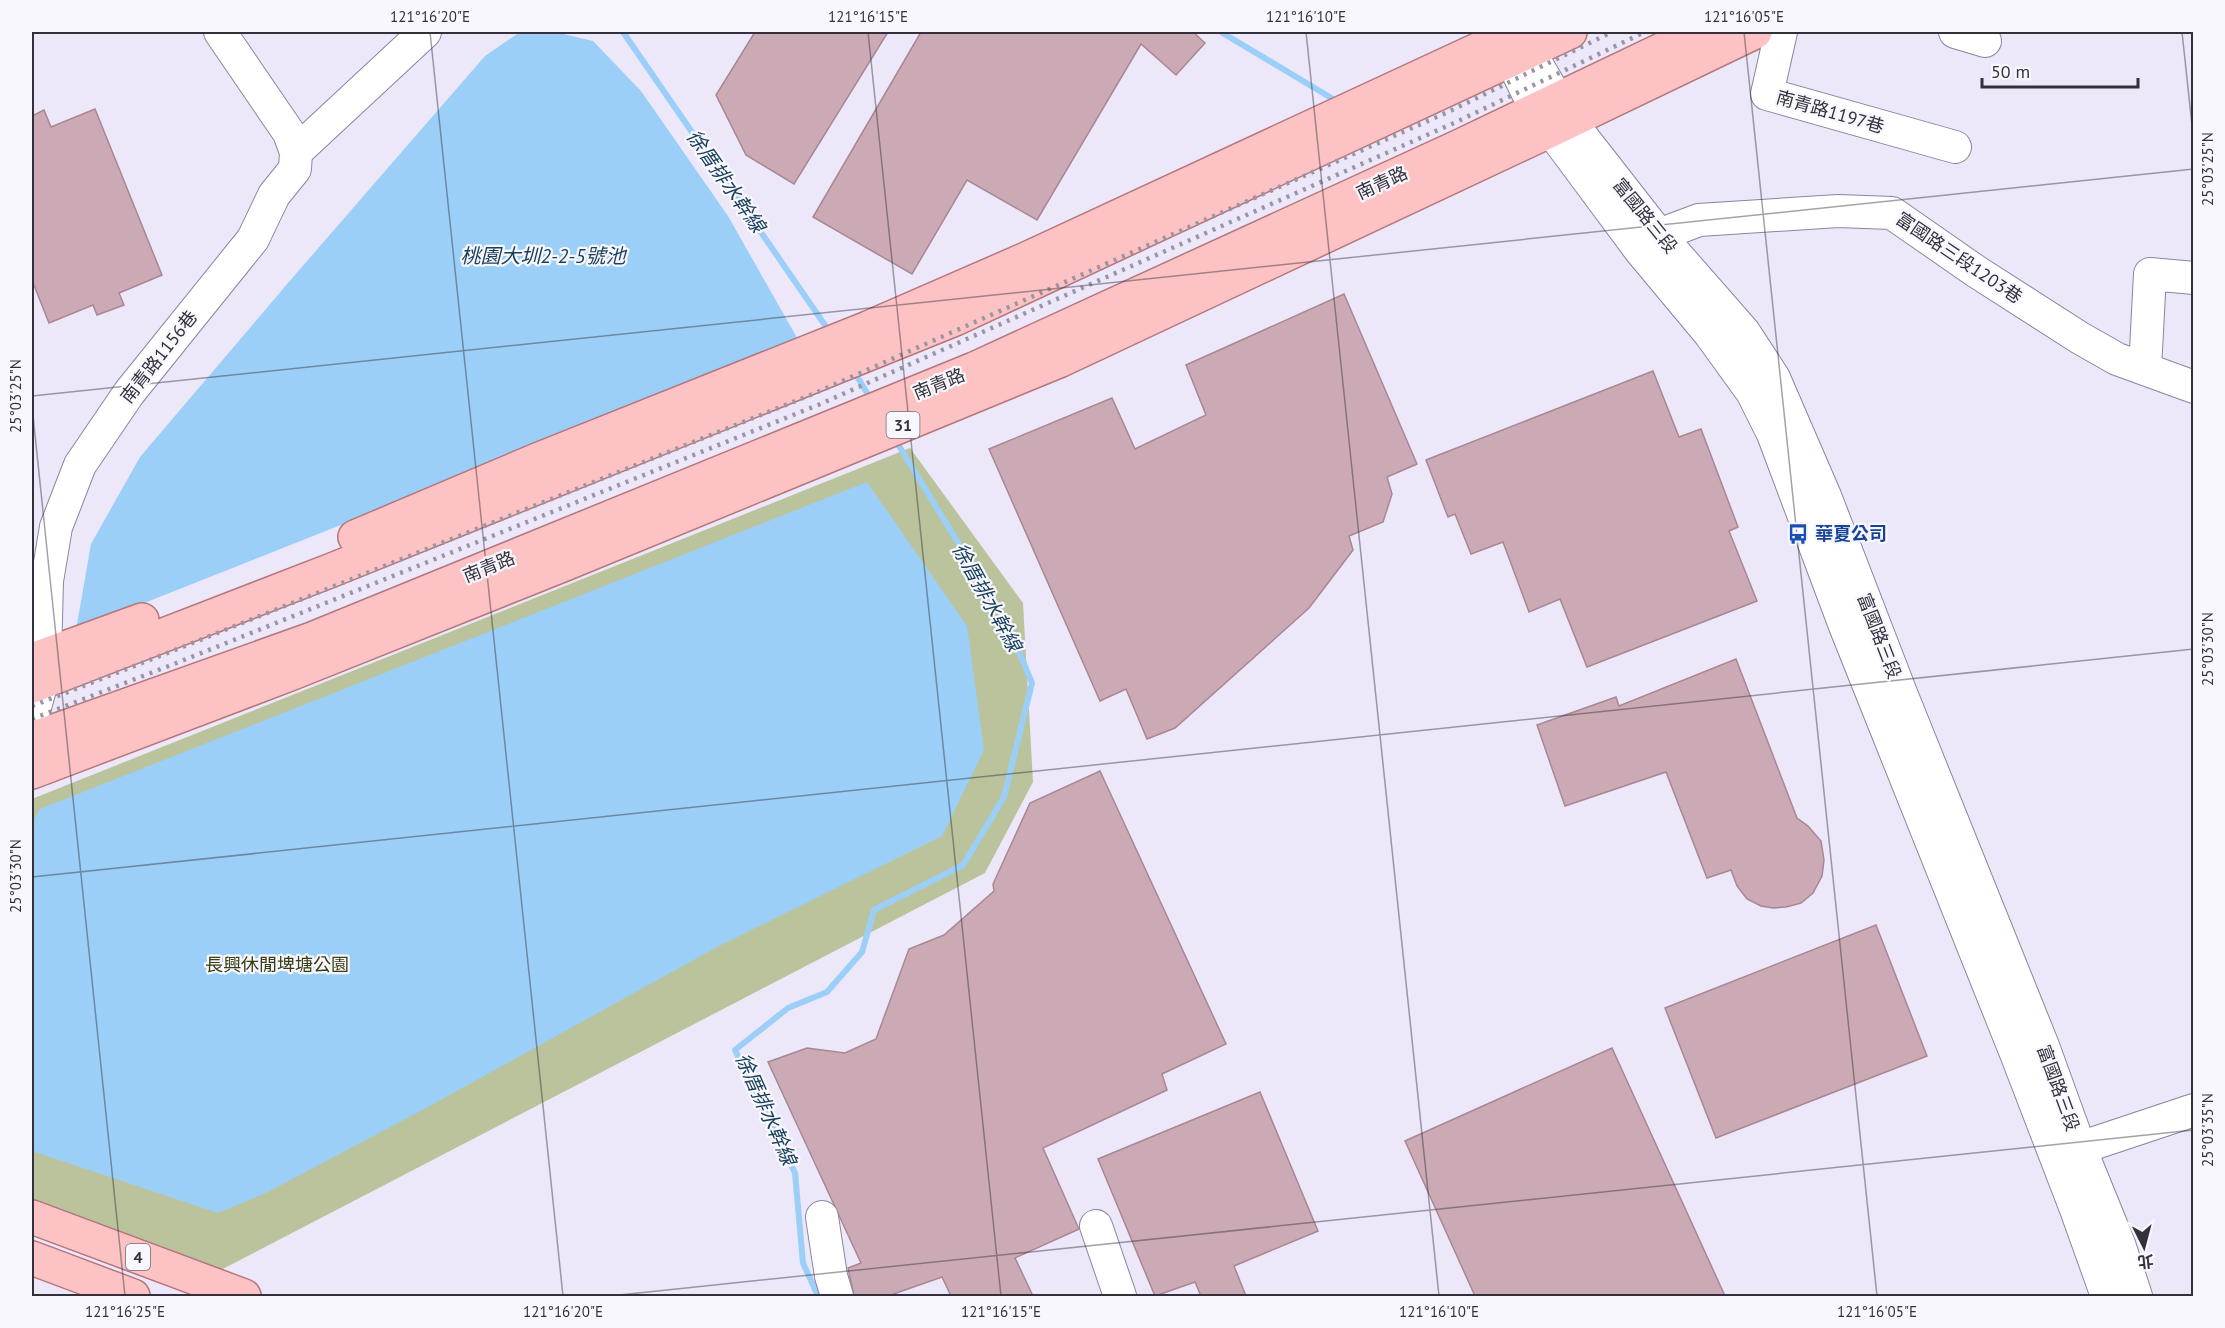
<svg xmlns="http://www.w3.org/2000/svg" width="2225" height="1328" font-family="'PT Sans','Noto Sans TC',sans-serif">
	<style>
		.green { fill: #bac39b }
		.water { fill: #9bcff8 }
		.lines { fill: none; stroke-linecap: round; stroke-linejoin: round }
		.stream { stroke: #9bcff8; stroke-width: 6 }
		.building { fill: #ccaab5; stroke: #a88792; stroke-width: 1.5 }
		.minor-casing { stroke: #8c84a0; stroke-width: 34 }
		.major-casing { stroke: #b5767b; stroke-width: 36 }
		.minor { stroke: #fff; stroke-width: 32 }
		.major { stroke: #fdc3c4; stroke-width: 33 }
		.rail { stroke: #9995a4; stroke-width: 4.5; stroke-dasharray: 3 6; stroke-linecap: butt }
		.ticks { fill: none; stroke: #33303c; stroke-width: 1.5; stroke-opacity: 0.45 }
		.labels { text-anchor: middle; stroke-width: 4.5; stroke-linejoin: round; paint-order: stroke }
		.shield { fill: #f8f7fd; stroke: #6e6c76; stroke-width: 1.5 }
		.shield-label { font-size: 16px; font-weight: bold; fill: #33303c }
		.street-label { font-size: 18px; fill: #33303c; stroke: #f8f7fd }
		.transit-label { font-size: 18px; font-weight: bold; fill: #164399; stroke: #f8f7fd; text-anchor: start }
		.park-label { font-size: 18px; fill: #373e12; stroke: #f8f7fd }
		.water-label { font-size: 20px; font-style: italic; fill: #18405c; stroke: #f8f7fd }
		.neatline { fill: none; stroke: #33303c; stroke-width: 2 }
		.ticks-label { font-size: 15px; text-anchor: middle; fill: #33303c }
	</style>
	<rect width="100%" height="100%" fill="#ede7fa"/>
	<path class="green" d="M910 448 1023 603 1033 782 985 873 215 1273 32 1202V799Z"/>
	<g class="water">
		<path d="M520 32H555L593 41 641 91 728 216 800 343 76 630 91 544 140 457 294 276 485 56Z"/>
		<path d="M867 482 967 626 984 750 942 836 717 947 428 1107 266 1193 218 1213 32 1151V823L40 809Z"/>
	</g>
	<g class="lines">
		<g class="stream">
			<path d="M623 32 829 331"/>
			<path d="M1221 32 1333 99"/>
			<path d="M855 373 870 398"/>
			<path d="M818 1296 803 1263 795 1173 735 1050 788 1008 827 992 862 952 874 910 963 865 1004 797 1032 683 1007 623 896 441"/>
		</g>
	</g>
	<g class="building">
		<path d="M755 32H888L794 184 746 155 716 95Z"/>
		<path d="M921 32H1193L1205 43 1176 75 1141 44 1037 220 967 180 912 274 813 217Z"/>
		<path d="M95 109 162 275 119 293 124 305 97 315 93 305 49 323 32 280V116L44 110 51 127Z"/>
		<path d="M1344 294 1417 464 1387 477 1392 494 1383 522 1349 536 1353 550 1309 608 1175 728 1147 739 1126 689 1100 701 989 449 1112 398 1135 449 1206 415 1186 365Z"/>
		<path d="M1653 371 1679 437 1701 429 1738 527 1729 531 1757 601 1587 667 1560 599 1529 612 1503 542 1471 554 1455 514 1448 517 1426 460Z"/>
		<path d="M1736 659 1797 818 1808 826 1821 841 1824 860 1822 876 1813 893 1801 903 1786 907 1773 908 1761 906 1747 899 1737 886 1731 870 1707 878 1666 772 1565 806 1537 725 1616 697 1619 706Z"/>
		<path d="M1100 771 1226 1044 1162 1074 1167 1090 1043 1148 1079 1229 1015 1258 1033 1296H951L942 1277 888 1296H854L848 1268 861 1263 768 1062 807 1048 845 1053 876 1039 909 949 944 935 994 891 993 884 1030 803Z"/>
		<path d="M1876 925 1927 1056 1716 1138 1665 1008Z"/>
		<path d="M1612 1048 1725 1296H1475L1405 1141Z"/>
		<path d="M1260 1092 1318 1231 1234 1266 1246 1296H1201L1195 1282 1155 1296 1098 1159Z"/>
	</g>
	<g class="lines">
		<g class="minor-casing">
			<g id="minor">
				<path d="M1521 32 1529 51 1570 121 1659 235 1744 332 1774 378 1825 496 1901 693 2043 1046 2080 1148 2119 1244 2136 1296"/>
				<path d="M1781 32 1767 94 1955 147"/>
				<path d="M1955 32 1985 41"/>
				<path d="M1501 38 1536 110 1640 250 1710 334 1752 392 1773 434 1845 626 2017 1056 2077 1212 2107 1296"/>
				<path d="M296 152 425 32"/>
				<path d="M1646 246 1659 235 1699 220 1838 211 1892 213 1977 272 2080 338 2117 359 2194 387"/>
				<path d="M2145 369 2150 274 2194 278"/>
				<path d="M32 718 42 682 45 655 47 581 56 527 80 465 129 393 253 239 274 195 295 169 296 152 289 133 220 32"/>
				<path d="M2080 1148 2194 1110"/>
				<path d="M822 1217 831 1276 837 1296"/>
				<path d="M1096 1226 1120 1296"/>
			</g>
		</g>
		<g class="major-casing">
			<g id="major">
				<path d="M355 537 537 460 868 328 1024 260 1516 32"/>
				<path d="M32 660 142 620"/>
				<path d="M32 686 332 570 955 319 1570 32"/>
				<path d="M32 739 312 639 974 369 1458 147 1699 32"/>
				<path d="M32 772 290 674 565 564 1061 360 1551 130 1755 32"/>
				<path d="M32 1217 244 1296"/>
				<path d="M32 1258 133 1296"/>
			</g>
		</g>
		<use href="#minor" class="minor"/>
		<use href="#major" class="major"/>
		<g class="rail">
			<path d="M32 706 170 652 813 394 1448 112 1612 32"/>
			<path d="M32 719 174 664 818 405 1454 123 1645 32"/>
		</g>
	</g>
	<path class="ticks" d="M430 32 563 1296M868 32 1001 1296M1306 32 1439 1296M1744 32 1877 1296M2182 32 2194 144M32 396 2194 169M32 406 125 1296M32 877 2194 649M610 1296 2194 1130"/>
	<defs>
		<g id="bus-bare" transform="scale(1.62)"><path d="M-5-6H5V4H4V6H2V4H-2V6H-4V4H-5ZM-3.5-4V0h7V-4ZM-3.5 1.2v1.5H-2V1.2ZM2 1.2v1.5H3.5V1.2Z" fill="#1a4fb4" stroke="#f8f7fd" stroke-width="2.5" paint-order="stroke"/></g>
	</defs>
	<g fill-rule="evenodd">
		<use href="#bus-bare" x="1798" y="534"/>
	</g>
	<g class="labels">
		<g class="shield">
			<rect x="886.5" y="412" width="33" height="26" rx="4.5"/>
			<rect x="126" y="1244" width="24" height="26" rx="4.5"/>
		</g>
		<g class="shield-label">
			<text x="903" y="431">31</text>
			<text x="138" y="1263">4</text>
		</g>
		<g class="street-label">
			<text transform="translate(1830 112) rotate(16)" y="6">南青路1197巷</text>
			<text transform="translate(1382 183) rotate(-25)" y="6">南青路</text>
			<text transform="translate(1645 216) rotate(51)" y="6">富國路三段</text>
			<text transform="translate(1959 258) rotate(34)" y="6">富國路三段1203巷</text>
			<text transform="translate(159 357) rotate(-52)" y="6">南青路1156巷</text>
			<text transform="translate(939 384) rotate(-22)" y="6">南青路</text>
			<text transform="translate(489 567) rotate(-22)" y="6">南青路</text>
			<text transform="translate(1879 636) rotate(69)" y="6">富國路三段</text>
			<text transform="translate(2058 1088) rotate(70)" y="6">富國路三段</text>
		</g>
		<g class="transit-label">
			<text x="1815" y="540">華夏公司</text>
		</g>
		<g class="park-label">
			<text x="277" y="971">長興休閒埤塘公園</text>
		</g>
		<g class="water-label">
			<text transform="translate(726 181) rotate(55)" y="7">徐厝排水幹線</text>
			<text x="543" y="263">桃園大圳2-2-5號池</text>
			<text transform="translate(987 597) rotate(61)" y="7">徐厝排水幹線</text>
			<text transform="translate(766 1109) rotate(66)" y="7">徐厝排水幹線</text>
		</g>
	</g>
	<rect width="2225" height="1328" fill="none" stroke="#f8f7fd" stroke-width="66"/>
	<g transform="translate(2144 1247) rotate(174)" stroke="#f8f7fd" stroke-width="4.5" paint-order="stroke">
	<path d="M0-4.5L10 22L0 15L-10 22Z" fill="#33303c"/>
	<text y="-9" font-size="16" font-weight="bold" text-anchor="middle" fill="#33303c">北</text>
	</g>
	<path d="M1982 78v9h156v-9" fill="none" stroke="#33303c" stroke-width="3"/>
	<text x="1991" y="78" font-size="18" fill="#33303c" stroke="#f8f7fd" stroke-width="4.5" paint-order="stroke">50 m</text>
	<rect x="33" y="33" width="2159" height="1262" class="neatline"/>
	<g class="ticks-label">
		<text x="430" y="22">121°16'20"E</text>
		<text x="868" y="22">121°16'15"E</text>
		<text x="1306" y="22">121°16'10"E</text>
		<text x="1744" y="22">121°16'05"E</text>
		<text transform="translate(2208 169) rotate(-90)" y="5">25°03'25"N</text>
		<text transform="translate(16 396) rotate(-90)" y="5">25°03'25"N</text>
		<text transform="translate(2208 649) rotate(-90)" y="5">25°03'30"N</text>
		<text transform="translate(16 876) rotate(-90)" y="5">25°03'30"N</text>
		<text transform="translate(2208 1130) rotate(-90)" y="5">25°03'35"N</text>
		<text x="125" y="1317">121°16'25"E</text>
		<text x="563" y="1317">121°16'20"E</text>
		<text x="1001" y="1317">121°16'15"E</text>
		<text x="1439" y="1317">121°16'10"E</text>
		<text x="1877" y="1317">121°16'05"E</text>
	</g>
</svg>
